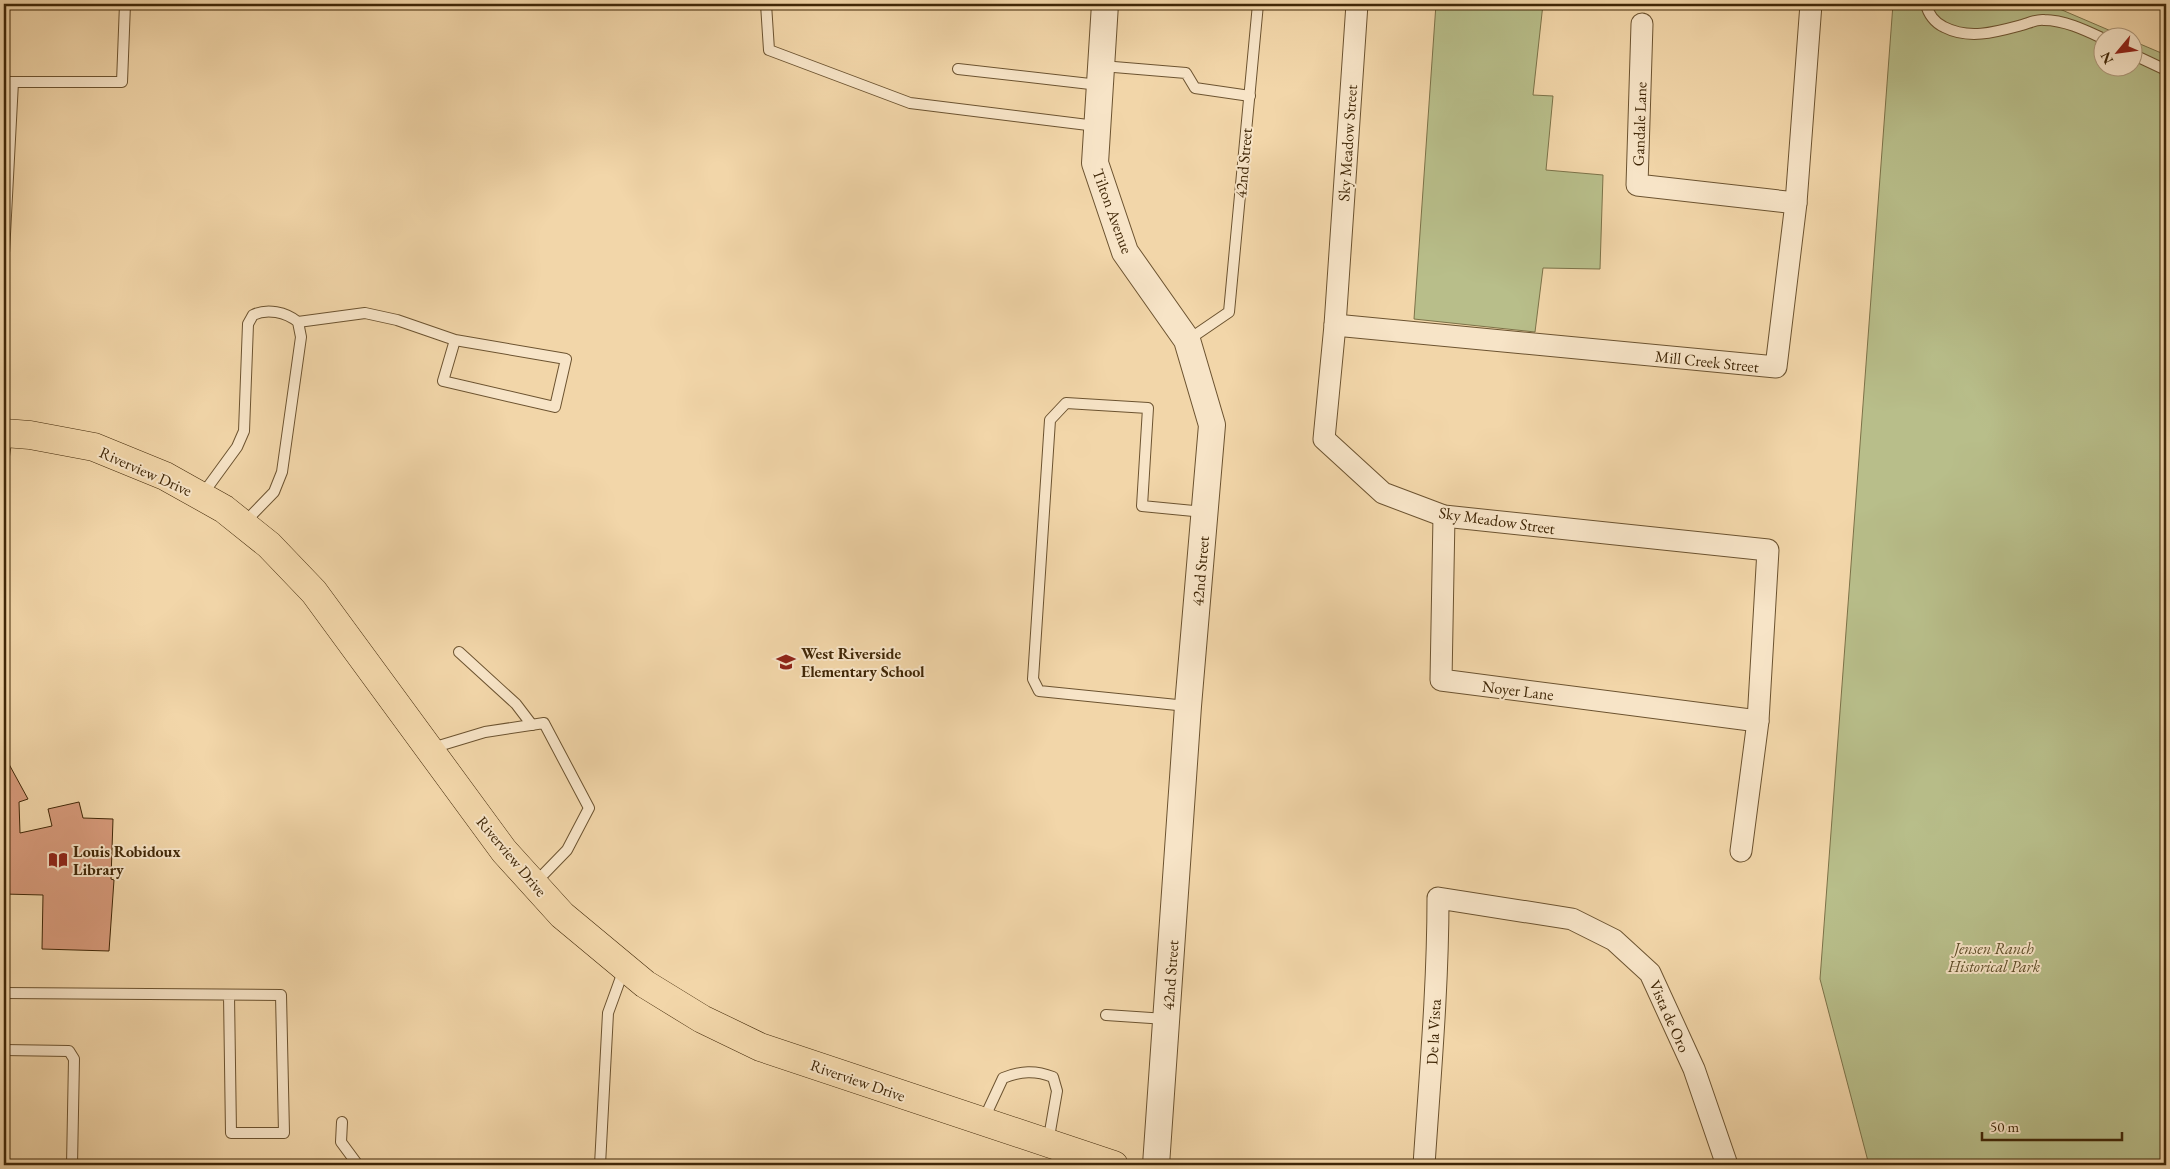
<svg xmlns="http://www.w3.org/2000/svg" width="2170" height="1169" font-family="'EB Garamond',serif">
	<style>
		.green { fill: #b8be8a; stroke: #7c7248 }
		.building { fill: #d89b7c; stroke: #402707 }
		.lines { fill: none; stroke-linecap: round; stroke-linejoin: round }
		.service-casing { stroke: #6c5330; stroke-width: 12 }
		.minor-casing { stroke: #6c5330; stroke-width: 23 }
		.tertiary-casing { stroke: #6c5330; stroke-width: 28 }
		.primary-casing { stroke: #402707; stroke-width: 29 }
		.service { stroke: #f7e4c7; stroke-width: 10 }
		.minor { stroke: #f7e4c7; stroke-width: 21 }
		.tertiary { stroke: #f7e4c7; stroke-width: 26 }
		.primary { stroke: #f2d6a9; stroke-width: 28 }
		.labels { text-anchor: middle; stroke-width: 4; stroke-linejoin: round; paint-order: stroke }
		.street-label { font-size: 16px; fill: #402707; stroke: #f7e4c7 }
		.poi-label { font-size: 16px; font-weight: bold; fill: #402707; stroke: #f7e4c7; text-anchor: start }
		.park-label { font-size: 16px; font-style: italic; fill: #5e4d28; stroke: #f7e4c7 }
	</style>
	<rect width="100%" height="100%" fill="#f2d6a9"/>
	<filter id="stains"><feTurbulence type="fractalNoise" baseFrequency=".004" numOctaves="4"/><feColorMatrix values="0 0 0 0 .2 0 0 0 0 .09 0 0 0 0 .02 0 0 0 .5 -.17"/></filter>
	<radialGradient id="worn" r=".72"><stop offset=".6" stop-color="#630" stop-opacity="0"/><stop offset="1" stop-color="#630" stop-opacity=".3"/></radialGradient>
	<g class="green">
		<path d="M1436 4H1543L1533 95 1553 96 1546 170 1603 175 1600 269 1543 268 1535 332 1414 319Z"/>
		<path d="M1893 4H2048L2125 37 2102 38V68H2132L2133 41 2166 55V1165H1869L1820 979Z"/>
	</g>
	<path class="building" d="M4 755 28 799 19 802 20 833 52 826 48 809 79 802 83 818 113 819 111 879 114 880 109 951 42 949 43 895 4 894Z"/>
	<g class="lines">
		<g class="service-casing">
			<g id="service">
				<path d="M766 4 769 50 910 103 1096 126"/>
				<path d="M1926 4C1928 14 1935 23 1944 27 1969 40 1996 32 2022 25 2029 23 2037 19 2044 20 2064 20 2085 30 2102 38"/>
				<path d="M2132 54 2166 70"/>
				<path d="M1102 66 1186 73 1195 88 1250 96"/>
				<path d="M958 69 1099 85"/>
				<path d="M4 82H122L125 4"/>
				<path d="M4 253 13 82"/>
				<path d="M298 322 365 313 397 320 455 340 443 381 555 407 566 359 455 340"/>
				<path d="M1188 340 1229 312 1258 4"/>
				<path d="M4 456 7 435"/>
				<path d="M202 495 237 447 244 431 248 324 253 315C267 308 286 312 298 322L301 337 282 472 274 492 244 523"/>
				<path d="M459 652 516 704 532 725"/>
				<path d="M1187 706 1039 691 1033 679 1050 420 1066 403 1148 408 1142 506 1204 512"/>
				<path d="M432 748 485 732 544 723 589 808 567 850 535 883"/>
				<path d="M4 993 281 995 284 1133H231L229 995"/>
				<path d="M1106 1015 1166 1019"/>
				<path d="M4 1050 69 1051 74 1059 72 1165"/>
				<path d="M983 1121 1003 1078C1021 1071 1035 1070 1053 1077L1057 1091 1048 1143"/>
				<path d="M342 1122 341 1142 358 1165"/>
				<path d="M600 1165 608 1013 624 969"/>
			</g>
		</g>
		<g class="minor-casing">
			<g id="minor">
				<path d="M1357 4 1335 325 1324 439 1383 493 1444 516 1768 550 1758 721 1741 851"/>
				<path d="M1642 24 1637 185 1796 203"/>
				<path d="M1335 325 1776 367 1796 203 1811 4"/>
				<path d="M1444 516 1441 680 1758 721"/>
				<path d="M1424 1165C1430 1076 1438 987 1438 898L1572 919 1614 940 1650 973 1694 1069 1727 1165"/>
			</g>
		</g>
		<g class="tertiary-casing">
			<path id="tertiary" d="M1105 4 1095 163 1125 252 1187 340 1212 425 1188 706 1156 1165"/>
		</g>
		<g class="primary-casing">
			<path id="primary" d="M4 433 30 435 94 447 165 476 224 509 269 545 314 592 504 851 562 915 645 984 702 1019 760 1047 1114 1165"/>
		</g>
		<use href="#service" class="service"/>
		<use href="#minor" class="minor"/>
		<use href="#tertiary" class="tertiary"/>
		<use href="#primary" class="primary"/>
	</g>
	<defs>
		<g id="school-bare" transform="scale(1.5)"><path d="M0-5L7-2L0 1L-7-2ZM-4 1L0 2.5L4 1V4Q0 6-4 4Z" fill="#8f2418" stroke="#f7e4c7" stroke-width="2.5" paint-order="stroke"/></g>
		<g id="library-bare" transform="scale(1.5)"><path d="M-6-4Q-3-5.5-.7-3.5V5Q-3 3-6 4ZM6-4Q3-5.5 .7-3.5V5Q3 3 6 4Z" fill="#8f2418" stroke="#f7e4c7" stroke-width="2.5" paint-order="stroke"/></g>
	</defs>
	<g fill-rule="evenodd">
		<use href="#school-bare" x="786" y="662"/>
		<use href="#library-bare" x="58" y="860"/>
	</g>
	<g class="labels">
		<g class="street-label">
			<text transform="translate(1639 124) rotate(-88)" y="6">Gandale Lane</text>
			<text transform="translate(1347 143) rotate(-86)" y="6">Sky Meadow Street</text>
			<text transform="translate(1243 163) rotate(-85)" y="6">42nd Street</text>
			<text transform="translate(1113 211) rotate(70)" y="6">Tilton Avenue</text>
			<text transform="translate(1707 361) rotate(6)" y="6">Mill Creek Street</text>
			<text transform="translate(146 471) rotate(24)" y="6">Riverview Drive</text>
			<text transform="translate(1497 520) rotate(8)" y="6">Sky Meadow Street</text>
			<text transform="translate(1200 571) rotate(-85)" y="6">42nd Street</text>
			<text transform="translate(1518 690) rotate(7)" y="6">Noyer Lane</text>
			<text transform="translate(512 856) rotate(50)" y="6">Riverview Drive</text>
			<text transform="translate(1170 975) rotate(-86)" y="6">42nd Street</text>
			<text transform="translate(1670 1016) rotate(66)" y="6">Vista de Oro</text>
			<text transform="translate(1433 1032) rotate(-87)" y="6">De la Vista</text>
			<text transform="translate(858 1080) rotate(19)" y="6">Riverview Drive</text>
		</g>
		<g class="poi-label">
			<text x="801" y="659">West Riverside<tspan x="801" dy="18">Elementary School</tspan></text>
			<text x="73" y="857">Louis Robidoux<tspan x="73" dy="18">Library</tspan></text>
		</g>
		<g class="park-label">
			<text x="1994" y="954">Jensen Ranch<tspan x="1994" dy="18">Historical Park</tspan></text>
		</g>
	</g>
	<rect width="2170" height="1169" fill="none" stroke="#f2d6a9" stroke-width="20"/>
	<rect x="5" y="5" width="2160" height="1159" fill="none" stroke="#402707" stroke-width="2.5"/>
	<rect x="10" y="10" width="2150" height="1149" fill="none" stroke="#402707"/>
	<g transform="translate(2118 52) rotate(241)"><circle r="24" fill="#f7e4c7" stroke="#ae987a"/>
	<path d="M0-4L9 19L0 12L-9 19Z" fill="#8f2418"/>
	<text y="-8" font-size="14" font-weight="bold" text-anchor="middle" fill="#402707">N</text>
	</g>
	<path d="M1982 1132v8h140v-8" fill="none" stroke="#402707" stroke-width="2.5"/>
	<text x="1990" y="1132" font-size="15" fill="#402707" stroke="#f7e4c7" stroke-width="4" paint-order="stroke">50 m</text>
	<rect width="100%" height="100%" filter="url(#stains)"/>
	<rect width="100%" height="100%" fill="url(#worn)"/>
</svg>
